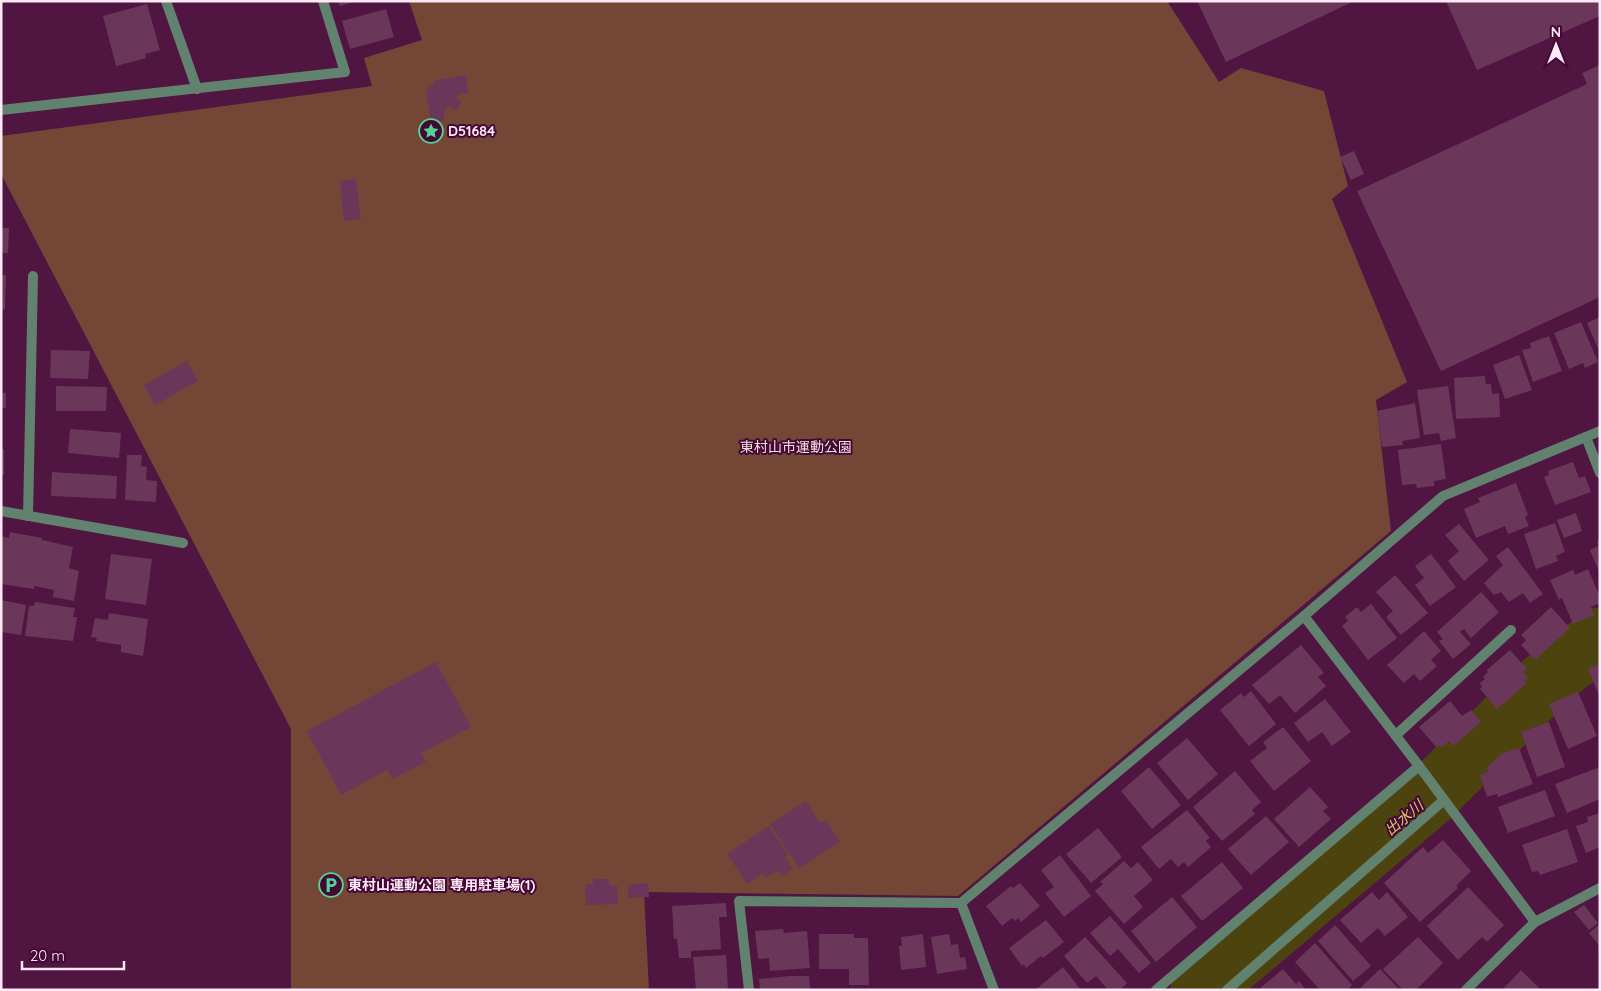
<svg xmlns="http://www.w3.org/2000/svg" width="1601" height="991" font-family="Quicksand,'Noto Sans JP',sans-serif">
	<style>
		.green { fill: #744636 }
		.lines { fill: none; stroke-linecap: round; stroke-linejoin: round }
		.river { stroke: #4c430f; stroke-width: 61 }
		.building { fill: #6a375b }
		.street { stroke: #628270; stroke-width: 10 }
		.labels { text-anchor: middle; stroke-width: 4; stroke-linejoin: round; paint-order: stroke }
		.poi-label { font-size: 14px; font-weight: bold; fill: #ffe8f6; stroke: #440837; text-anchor: start }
		.park-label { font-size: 14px; fill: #f2ded8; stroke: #440837 }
		.water-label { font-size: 15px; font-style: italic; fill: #d9c869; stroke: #440837 }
	</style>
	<rect width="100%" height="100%" fill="#501541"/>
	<path class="green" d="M409 1H1167L1219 82 1241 68 1324 91 1348 186 1332 199 1407 382 1376 400 1391 531 958 896 644 892 649 990H291V729L1 174V136L372 86 364 58 422 40Z"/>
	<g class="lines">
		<path class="river" d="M1201 990 1427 799 1550 677 1600 638"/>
	</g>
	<g class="building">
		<path d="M338 1H353V2L340 6Z"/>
		<path d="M1197 1H1354L1226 62Z"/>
		<path d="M1446 1H1600V16L1477 70Z"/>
		<path d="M147 4 160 50 145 54 146 58 116 66 103 16Z"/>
		<path d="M386 9 394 37 350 49 342 21Z"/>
		<path d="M1600 65V297L1441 371 1357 191 1587 84 1582 73Z"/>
		<path d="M466 75 468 93 459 94 456 98 461 102 456 111 448 106 444 113V121L431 123 426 90 436 80Z"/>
		<path d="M1354 151 1364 174 1351 180 1340 157Z"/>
		<path d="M356 179 361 219 344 221 340 181Z"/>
		<path d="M1 228H9L8 253H1Z"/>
		<path d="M1 275H6L5 310 1 309Z"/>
		<path d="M1600 317V353L1587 323Z"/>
		<path d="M1581 322 1598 362 1585 368 1583 363 1569 369 1554 333Z"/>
		<path d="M1549 336 1562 371 1533 382 1522 350 1531 348 1530 343Z"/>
		<path d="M51 350 90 351 88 379 50 378Z"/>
		<path d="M1519 355 1532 390 1505 399 1493 365Z"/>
		<path d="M187 361 198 381 155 405 144 385Z"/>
		<path d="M1485 376 1486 384H1491L1492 394 1499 393 1500 417 1456 419 1454 378Z"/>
		<path d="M56 386 107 387 106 411H56Z"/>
		<path d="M1448 386 1456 438 1441 441 1439 433 1424 435 1417 390Z"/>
		<rect x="1" y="393" width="5" height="15"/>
		<path d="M1415 403 1420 438 1402 441 1403 445 1382 447 1377 411Z"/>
		<path d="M70 429 121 433 119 458 68 453Z"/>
		<path d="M1441 444 1446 479 1434 481V486L1417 488 1416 484 1402 485 1398 450Z"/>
		<rect x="1" y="449" width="3" height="26"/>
		<path d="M127 455H142L141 466 147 467 146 480 157 481 156 502 125 500Z"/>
		<path d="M1573 462 1579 478 1585 476 1591 492 1555 505 1544 477 1549 475 1548 471Z"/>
		<path d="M52 472 117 476 116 499 51 496Z"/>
		<path d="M1516 483 1528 515 1525 517 1529 526 1508 534 1505 526 1476 538 1464 509 1480 502 1478 498Z"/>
		<path d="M1576 513 1582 531 1564 538 1557 520Z"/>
		<path d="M1555 523 1565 552 1556 556 1558 561 1536 569 1524 534Z"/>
		<path d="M1459 524 1489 560 1464 581 1448 561 1459 551 1445 535Z"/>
		<path d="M10 532 42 538V540L73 547 69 568 79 571 74 601 53 597 54 590 34 586V589L1 584V536L9 538Z"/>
		<path d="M1600 540V574L1590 550 1598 546 1597 541Z"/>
		<path d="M1508 547 1543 594 1530 603 1523 593 1509 602 1501 592 1494 595 1484 583 1503 565 1496 556Z"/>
		<path d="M111 554 152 559 146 605 105 599Z"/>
		<path d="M1431 554 1456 587 1430 606 1415 585 1424 578 1415 566Z"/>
		<path d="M1588 569 1600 597V603L1591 607 1594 615 1573 624 1562 598 1559 600 1550 580 1573 570 1575 575Z"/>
		<path d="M1395 575 1428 613 1401 635 1386 617 1393 611 1376 592Z"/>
		<path d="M1481 592 1499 612 1471 638 1464 629 1460 632 1471 644 1453 659 1439 641 1443 639 1437 632Z"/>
		<path d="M1 600 26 605 21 635 1 632Z"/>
		<path d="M35 602 75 608 73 617H77L73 641 25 636 29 606H34Z"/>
		<path d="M1371 604 1397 638 1368 660 1342 626 1348 621 1345 617 1357 607 1361 612Z"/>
		<path d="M1551 607 1570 628 1535 660 1521 645 1526 640 1521 635Z"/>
		<path d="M109 613 148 619 143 656 121 652V645L96 641 97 638 91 637 95 618 108 620Z"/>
		<path d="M1424 631 1441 651 1431 660 1437 666 1420 681 1414 674 1404 683 1387 665Z"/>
		<path d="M1301 645 1324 673 1318 677 1326 686 1295 713 1280 695 1269 704 1252 685Z"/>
		<path d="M1510 650 1527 669 1523 672 1528 678 1524 681 1526 684 1497 709 1480 689 1482 687 1480 683 1485 679 1483 677 1488 672 1487 670Z"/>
		<path d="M436 662 471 727 421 753 426 762 392 779 387 770 341 795 307 731Z"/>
		<path d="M1600 664V698L1588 669Z"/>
		<path d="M1251 691 1276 724 1249 746 1220 710 1241 693 1244 697Z"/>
		<path d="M1578 692 1597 736 1568 749 1549 704Z"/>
		<path d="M1325 699 1351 732 1332 746 1322 732 1308 742 1294 723Z"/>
		<path d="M1450 701 1462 716 1471 710 1481 722 1453 746 1449 741 1441 748 1439 745 1437 748 1419 727Z"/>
		<path d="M1549 722 1565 767 1537 777 1521 732Z"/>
		<path d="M1283 727 1311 761 1274 791 1250 761 1267 748 1263 742Z"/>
		<path d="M1187 738 1218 774 1188 800 1157 763Z"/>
		<path d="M1519 748 1533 784 1498 797 1497 794 1487 797 1480 775 1488 772 1487 767 1501 754Z"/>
		<path d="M1149 767 1181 805 1152 829 1121 791Z"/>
		<path d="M1600 767V799L1567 813 1555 784Z"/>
		<path d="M1235 771 1261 802 1252 810 1255 814 1222 841 1193 807Z"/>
		<path d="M1310 787 1328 807 1323 811 1331 819 1299 847 1274 819Z"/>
		<path d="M1545 790 1555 816 1508 833 1498 807Z"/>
		<path d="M806 801 820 823 826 820 840 842 799 868 770 824Z"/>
		<path d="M1187 810 1210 838 1206 841 1211 847 1188 867 1184 862 1178 867 1171 859 1159 869 1141 847Z"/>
		<path d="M1600 813V847L1586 853 1576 826 1588 822 1587 817Z"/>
		<path d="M1266 816 1289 842 1251 875 1228 849Z"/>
		<path d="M769 826 788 854 785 857 793 868 782 876 778 870 766 878 763 873 747 884 727 854Z"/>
		<path d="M1098 828 1122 857 1091 883 1066 854Z"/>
		<path d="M1567 829 1578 862 1540 875 1538 871 1532 872 1522 845Z"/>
		<path d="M1443 840 1471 871 1456 886 1458 888 1420 922 1384 883 1423 847 1428 853Z"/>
		<path d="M1060 855 1091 896 1064 917 1045 893 1054 887 1041 870Z"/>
		<path d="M1124 861 1131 868 1138 862 1153 880 1134 896 1143 907 1124 924 1095 891 1103 884 1100 882Z"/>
		<path d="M1222 862 1243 888 1202 921 1181 896Z"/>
		<path d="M593 879H609V885H617L618 904 586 905 585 884H593Z"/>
		<path d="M648 883 649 897 628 898V885Z"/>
		<path d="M1020 883 1040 906 1021 922 1018 918 1015 921 1012 918 1002 926 986 906 1011 886 1013 888Z"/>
		<path d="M1468 887 1504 925 1487 942 1482 937 1458 960 1427 926Z"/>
		<path d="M1372 892 1379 900 1387 892 1408 917 1385 936 1378 928 1361 943 1340 920Z"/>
		<path d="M1172 897 1197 927 1156 962 1131 931Z"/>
		<path d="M726 903 727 917H719L721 949 691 951V958H679L677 939H674L672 906Z"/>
		<path d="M1584 905 1598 923 1589 930 1574 912Z"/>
		<path d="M1110 916 1151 963 1139 973 1118 949 1110 956 1090 933Z"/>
		<path d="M1046 920 1064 942 1043 958 1041 956 1026 968 1023 964 1022 966 1009 948Z"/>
		<path d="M1335 925 1371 966 1353 981 1318 941Z"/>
		<path d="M1599 925 1600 926V947L1589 933Z"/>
		<path d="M783 929 784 933 807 931 810 968 770 971 769 958 758 959 755 931Z"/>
		<path d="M819 934H854V938H868L869 985H849V969H819Z"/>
		<path d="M923 934 926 967 901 970 899 946H902L901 937Z"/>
		<path d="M949 934 951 945 958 944 960 958 965 957 967 969 937 974 931 937Z"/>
		<path d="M1085 937 1127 983 1120 990H1108L1096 976 1087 983 1064 956Z"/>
		<path d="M1418 937 1443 963 1416 990H1403L1383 969Z"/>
		<path d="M1315 943 1352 985 1347 990H1320L1295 962Z"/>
		<path d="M726 955 728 990H696L693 957Z"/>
		<path d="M1063 967 1081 990H1035Z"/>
		<path d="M1283 969 1296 984 1299 981 1306 990H1258Z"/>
		<path d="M1380 969 1400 990H1358Z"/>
		<path d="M1521 970 1541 990H1506L1504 988Z"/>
		<path d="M789 976H809L810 990H760L759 979Z"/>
	</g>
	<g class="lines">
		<g class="street">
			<path d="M166 1 197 89"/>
			<path d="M1 110 345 72 323 1"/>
			<path d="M1586 437 1600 473"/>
			<path d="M1 511 183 543"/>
			<path d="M28 516 33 276"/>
			<path d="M1304 616 1419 766 1535 922"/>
			<path d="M1396 735 1511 630"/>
			<path d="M961 903 994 990"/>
			<path d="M749 990 739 901 961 903 1304 616 1443 496 1600 431"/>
			<path d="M1156 990 1419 766"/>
			<path d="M1227 990 1444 800"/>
			<path d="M1466 990 1535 922 1600 888"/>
		</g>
	</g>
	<defs>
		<g id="sight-ring" transform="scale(1.25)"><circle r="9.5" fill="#440837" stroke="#54d396" stroke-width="1.5"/><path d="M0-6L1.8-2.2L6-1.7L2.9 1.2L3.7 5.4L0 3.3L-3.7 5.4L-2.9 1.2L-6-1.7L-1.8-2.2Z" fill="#54d396"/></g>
		<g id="parking-ring" transform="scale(1.25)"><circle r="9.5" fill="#440837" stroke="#54d396" stroke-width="1.5"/><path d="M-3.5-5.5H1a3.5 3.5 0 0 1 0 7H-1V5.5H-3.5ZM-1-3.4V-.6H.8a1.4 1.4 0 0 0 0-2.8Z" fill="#54d396"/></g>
	</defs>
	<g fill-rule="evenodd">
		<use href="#sight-ring" x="431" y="131"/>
		<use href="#parking-ring" x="331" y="885"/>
	</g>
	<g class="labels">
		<g class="poi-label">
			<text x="448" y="136">D51684</text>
			<text x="348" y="890">東村山運動公園 専用駐車場(1)</text>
		</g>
		<g class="park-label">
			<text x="796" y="452">東村山市運動公園</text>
		</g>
		<g class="water-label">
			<text transform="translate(1404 818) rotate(-40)" y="5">出水川</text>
		</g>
	</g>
	<rect width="1601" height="991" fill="none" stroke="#ffe8f6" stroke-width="5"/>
	<g transform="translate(1556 45)" stroke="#440837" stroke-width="4" paint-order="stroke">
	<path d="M0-4L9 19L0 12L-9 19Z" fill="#ffe8f6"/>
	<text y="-8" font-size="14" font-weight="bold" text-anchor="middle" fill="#ffe8f6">N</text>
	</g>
	<path d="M22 961v8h102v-8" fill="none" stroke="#ffe8f6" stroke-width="2.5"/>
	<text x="30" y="961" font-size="15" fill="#ffe8f6" stroke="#440837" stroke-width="4" paint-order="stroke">20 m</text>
</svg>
